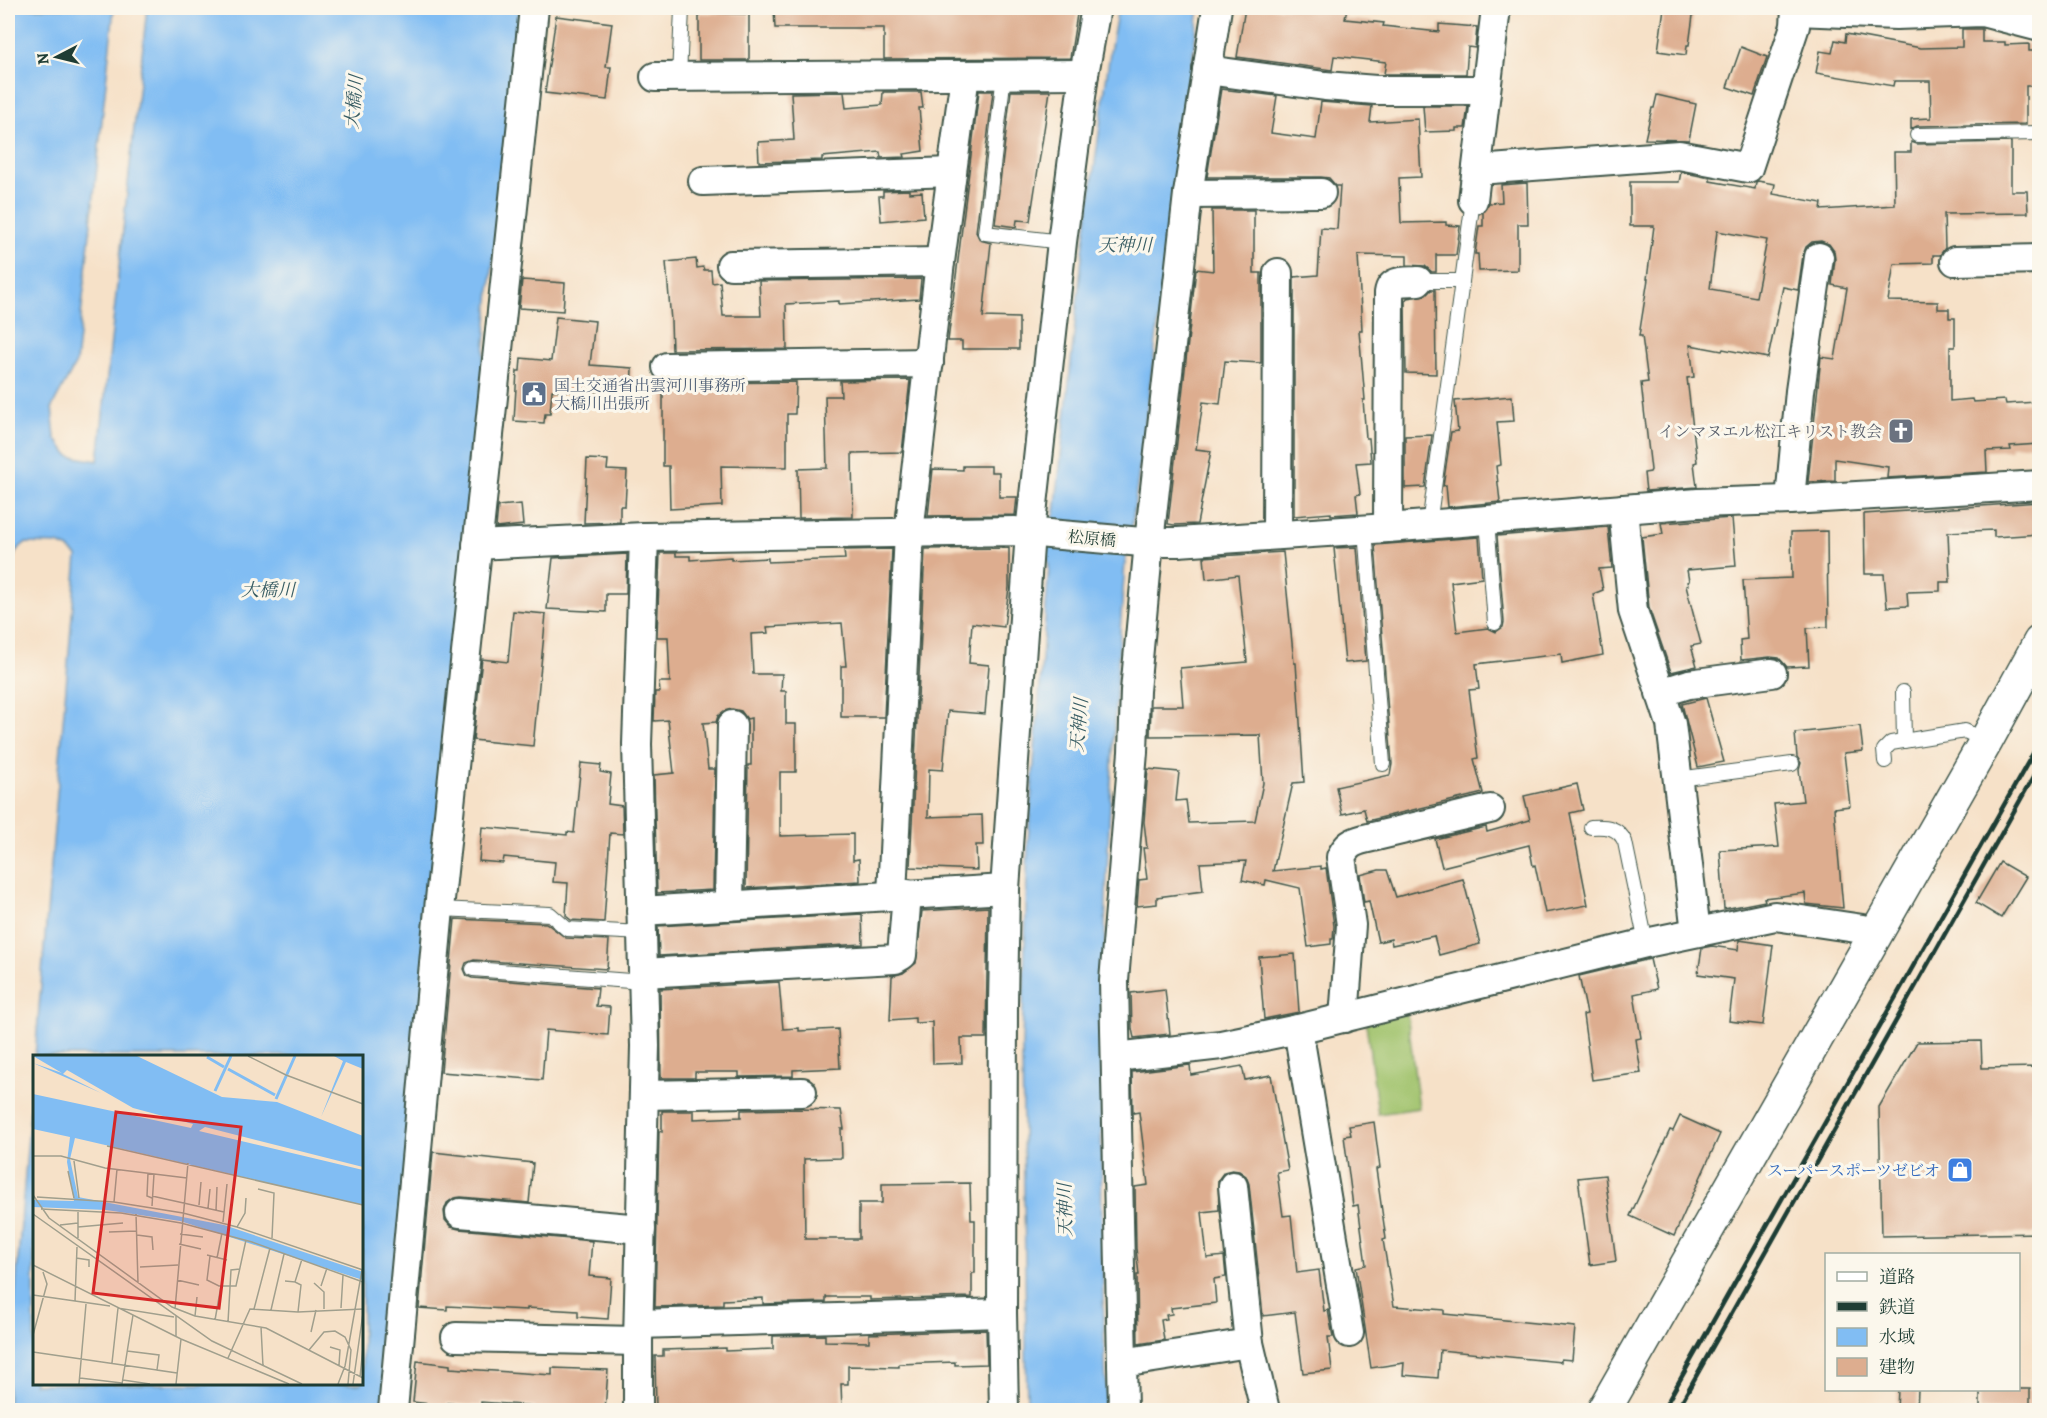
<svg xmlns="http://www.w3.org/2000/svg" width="2047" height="1418" font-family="Alegreya,'Noto Serif JP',serif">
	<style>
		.green { fill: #a1c36d; stroke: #608050; stroke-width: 1.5 }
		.water { fill: #81bdf3; stroke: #507d94; stroke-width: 1.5 }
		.building { fill: #ddad8f; fill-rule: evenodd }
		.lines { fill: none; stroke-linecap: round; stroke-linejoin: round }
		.service-casing { stroke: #3f564a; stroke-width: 16 }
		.minor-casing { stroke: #3f564a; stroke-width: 32 }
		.tertiary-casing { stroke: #3f564a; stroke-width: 36 }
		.service { stroke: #fff; stroke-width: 14 }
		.minor { stroke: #fff; stroke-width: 28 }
		.tertiary { stroke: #fff; stroke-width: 33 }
		.rail { stroke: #1f3d34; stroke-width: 4.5 }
		.labels { text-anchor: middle; stroke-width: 6; stroke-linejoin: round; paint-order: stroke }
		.service-label { font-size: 16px; fill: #4e5e75; stroke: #fbf7ec; text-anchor: start }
		.worship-label { font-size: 16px; fill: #5b616d; stroke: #fbf7ec; text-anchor: end }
		.street-label { font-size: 16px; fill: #1f3d34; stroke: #fbf7ec }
		.shop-label { font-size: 16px; fill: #366cbe; stroke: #fbf7ec; text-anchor: end }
		.water-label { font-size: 18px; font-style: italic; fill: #385d64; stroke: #fbf7ec }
		.inset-river { fill: none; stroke: #81bdf3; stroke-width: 3 }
		.inset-road { fill: none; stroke: #a09f8d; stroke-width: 1.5 }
		.view { fill: #d62828; fill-opacity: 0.15; stroke: #d62828; stroke-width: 3 }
		.inset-edge { fill: none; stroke: #1f3d34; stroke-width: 3 }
	</style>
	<rect width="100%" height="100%" fill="#fbf7ec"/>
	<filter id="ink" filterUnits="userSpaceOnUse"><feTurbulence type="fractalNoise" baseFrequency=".0167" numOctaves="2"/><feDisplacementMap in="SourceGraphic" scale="12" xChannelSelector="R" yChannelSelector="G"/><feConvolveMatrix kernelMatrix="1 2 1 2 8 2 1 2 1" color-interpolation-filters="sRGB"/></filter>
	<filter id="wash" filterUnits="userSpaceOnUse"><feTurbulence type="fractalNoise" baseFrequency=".008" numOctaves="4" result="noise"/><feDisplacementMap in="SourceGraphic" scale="24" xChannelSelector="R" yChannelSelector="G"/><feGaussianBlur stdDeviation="1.35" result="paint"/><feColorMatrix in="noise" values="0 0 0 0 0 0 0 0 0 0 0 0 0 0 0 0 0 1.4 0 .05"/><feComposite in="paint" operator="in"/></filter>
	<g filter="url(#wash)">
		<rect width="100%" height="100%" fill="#f6e1c8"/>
		<path class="green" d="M1407 1013 1419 1108 1378 1114 1366 1023Z"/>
		<g class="water">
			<path d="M8 8H114L76 363 52 407 55 438 69 456 98 461 147 8H520L490 290 384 1410H8V1383L34 1063V1384H362V1056H35L77 556 69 549 58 544 25 543 17 550 8 570Z"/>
			<path d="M1118 8H1199L1131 532 1126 549C1104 835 1094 1123 1107 1410H1027L1022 1046 1028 841 1049 567 1047 555 1040 543 1055 513 1082 258 1110 52Z"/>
		</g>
		<g id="blocks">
			<g class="building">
				<path d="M774 8H1078L1070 58 884 59V28H775Z"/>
				<path d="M1245 8H1347L1345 19 1384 23 1383 26 1439 32V24L1477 27 1475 48 1468 47 1466 74H1384L1386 62 1334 56 1332 70 1237 57Z"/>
				<path d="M1664 8H1694L1689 45H1687L1686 55 1658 51Z"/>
				<path d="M699 13 749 14V60H699Z"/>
				<path d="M556 16 612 23 606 67H611L607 100 545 93Z"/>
				<path d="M1962 29H1982V42H2005V45L2029 44V51H2037V86H2026V124L1917 126 1911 129V119L1931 118 1930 81H1894L1893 86 1816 73 1820 51 1832 53 1835 40 1845 42 1846 34 1921 48 1962 47Z"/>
				<path d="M1741 47 1767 57 1754 96 1727 87Z"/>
				<path d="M1221 89 1277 96 1271 133 1316 139 1321 102 1372 106 1370 122 1418 119 1421 177 1399 178 1401 223 1446 222V225L1460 226 1456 255H1436V272H1432L1425 266 1407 265V256L1358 255 1362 330H1359L1365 400H1363L1366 438H1369L1371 462 1356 463 1360 494 1356 495 1358 513 1331 515V513L1294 516V277L1318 275 1321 228 1337 229 1340 186H1336L1329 178 1321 177H1207Z"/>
				<path d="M979 91H993L976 232 980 240 991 243 983 317 1019 318V349H962V341H948Z"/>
				<path d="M1011 91H1050L1030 221 1017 220 1016 227 995 224Z"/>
				<path d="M844 92 846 108 882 105 883 92H921L923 108H919L923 151 904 154 905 157 881 158 880 152 822 157V160L759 162 758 142 794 140 791 93Z"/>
				<path d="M1657 95 1696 104 1689 140 1645 139 1652 108H1654Z"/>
				<path d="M1423 106H1468L1465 128H1456V131L1425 132Z"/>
				<path d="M1911 142 1917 144 2011 142V191H2027L2028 213 1944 214 1945 248 1940 255H1933V263L1894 264 1888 301 1938 302V309H1949V318H1955V347H1950V401L1972 399 1973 402 2005 400 2006 404 2036 402 2039 444 2010 446 2011 450 1986 451 1987 472 1887 478 1888 467 1835 459V481L1808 482 1821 357 1835 359 1847 288 1832 285 1835 259 1834 251 1829 244 1821 241 1812 242 1806 247 1803 255 1798 290 1783 287 1768 358 1723 349 1722 351 1690 345 1694 377 1687 378 1697 462 1694 463 1697 487 1646 491 1644 473 1650 472 1651 470 1641 383 1648 382 1642 336H1639L1648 279H1647L1654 226H1630V182H1679L1681 172 1710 178V181L1755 189 1756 182 1758 181 1775 184 1773 194 1822 203 1821 210 1895 205 1894 152H1911ZM1717 231 1767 240 1756 297 1710 289Z"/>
				<path d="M1527 183 1528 224H1518V270L1479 271 1478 254H1475L1479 226H1483V212L1489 203 1502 202 1501 185Z"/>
				<path d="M909 190V193L922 192 924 217 881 221 879 196H883V191Z"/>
				<path d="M1212 210H1254V273H1261V363L1225 361 1220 404 1203 402 1196 449 1211 451 1197 524 1174 525 1168 524 1196 269 1213 271Z"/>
				<path d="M696 259 697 268 703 267 704 270H711L712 283 720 282 723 316H761L759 281 921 279 919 299 839 304V301L786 304 787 349 672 350 671 321 666 262Z"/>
				<path d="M522 280 565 283 563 311 519 308Z"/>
				<path d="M1431 290H1435L1436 374 1406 373 1405 301 1407 298 1426 295Z"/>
				<path d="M556 317 595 321 590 365 632 368 631 396 552 390 550 414H545L544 423 514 421 517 371H520L521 358 551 361Z"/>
				<path d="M910 380 902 452 852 453 853 517 799 518 798 469 827 468 825 396H841L840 381Z"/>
				<path d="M796 382 795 414H787V467L721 466 722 506 670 509 669 466H663V383Z"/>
				<path d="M1512 396 1514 421 1497 422 1501 465 1496 466 1500 502 1448 507 1446 485 1443 486 1451 432 1458 431 1455 401Z"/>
				<path d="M1432 435 1425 487 1405 488V436Z"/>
				<path d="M587 459 608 460 607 470 627 471 625 506H620V522L584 523Z"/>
				<path d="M963 466H991V472H999V497H1017L1015 515 928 516 933 469 963 470Z"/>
				<path d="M2040 502V534L1994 537V530L1948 532 1950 582H1940V591L1907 592 1908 606 1887 607 1884 574H1865L1864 514Z"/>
				<path d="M521 504 523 525 496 528 498 506Z"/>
				<path d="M1732 518 1736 566 1687 570 1689 581 1687 582 1688 585 1686 586 1701 644 1691 646 1697 666 1671 672 1649 608 1642 537 1663 534 1661 523Z"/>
				<path d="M1608 527 1612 568 1599 569 1603 590 1593 594 1603 655 1562 663 1561 654 1476 664 1479 689 1469 690 1478 758 1474 759 1483 793 1367 821 1364 809 1342 814 1336 787 1390 775 1392 764 1375 545 1479 537 1482 578 1451 582 1457 632 1488 628 1496 632 1503 627 1504 622 1497 536Z"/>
				<path d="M1827 531 1828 627 1807 628 1809 666 1787 667 1779 658 1770 657 1741 660 1740 640 1747 639 1743 580 1792 578 1791 532Z"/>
				<path d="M1357 547 1366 661 1345 663 1334 548Z"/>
				<path d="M1009 548V587L1004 627 972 623 969 663 989 665 985 714 948 711 943 770 929 769 928 817 982 815 983 845H976L977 870 910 867 925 549Z"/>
				<path d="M892 549 884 717H841V666H846L842 623 767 627 768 633 751 634 753 674H782L781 691H786V724H796V772H780V836L853 834V860L859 859 860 881 746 888 748 765H751V718L747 719 741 711 732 709 724 711 718 716 716 722 703 723 708 769H715L713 890 657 893 654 775 674 773 668 720 654 721 655 692H660L659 682H670L668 637H657L660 553H676V556H690V560L731 557V560L768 558V562L845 559 844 550Z"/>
				<path d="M1283 552 1294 663H1296L1304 782 1293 783 1273 871 1321 866V869L1326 868 1334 926 1333 939H1331V944L1308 947 1300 888 1266 880 1265 885 1242 880 1246 861 1200 863 1203 891 1157 897V904L1137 906 1139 880 1147 879 1143 848H1147L1144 822 1148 769 1179 772 1176 801 1186 800 1189 823 1255 821 1263 783 1260 735 1150 736 1151 706H1183L1180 668 1247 662 1238 575 1206 579 1204 557Z"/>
				<path d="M627 554 626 594H606V612L547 609 553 558Z"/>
				<path d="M513 611 546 614 533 746 473 740 482 659 508 662Z"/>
				<path d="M1706 698 1724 762 1698 767 1682 704Z"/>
				<path d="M1860 726 1863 751 1844 753 1850 806 1834 808 1843 908 1806 904 1805 893 1764 898 1765 901 1724 909 1720 850 1779 847 1774 804 1803 801 1799 770 1801 763 1797 757 1795 733Z"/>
				<path d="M581 763 601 765 600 772 611 774 608 804 622 806 623 834 610 833 604 922 571 920 566 916 568 883 553 882 555 862 504 857 503 863 479 861 482 827 567 835V832L574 833Z"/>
				<path d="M1577 784 1583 810 1570 813 1588 905 1545 913 1535 865 1533 866 1529 845 1442 867 1435 839 1486 827 1487 832 1530 820 1524 796Z"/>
				<path d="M2000 862 2026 877 2001 918 1976 903Z"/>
				<path d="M1379 870H1387L1396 897 1463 879 1480 944 1439 955 1434 936 1392 945 1391 939 1378 942 1369 901 1364 902 1360 875Z"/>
				<path d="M988 907 986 1038H961L962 1063 933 1064 932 1022 915 1023V1018L890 1020 892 976 903 973 916 963 922 911Z"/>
				<path d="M862 914 863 944 659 956 658 926Z"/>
				<path d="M455 919 546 923 566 938 609 940 607 969 474 960 466 963 464 969 467 976 472 978 598 988 596 1006 610 1007 608 1035 546 1030 542 1080 441 1072Z"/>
				<path d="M1739 940 1773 945 1763 1025 1729 1021 1734 979 1698 974 1702 948 1712 946 1738 950Z"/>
				<path d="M1295 954 1299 1012 1264 1019 1259 957Z"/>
				<path d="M1650 959 1657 989 1634 994 1641 1038 1636 1039 1641 1073 1592 1080 1583 1015 1587 1014 1579 976Z"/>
				<path d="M779 982 783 1029 799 1028V1031L838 1029 840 1068 793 1070V1076L739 1077V1072H695V1078H661L660 989Z"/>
				<path d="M1165 989 1170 1034 1134 1038 1132 1029 1131 993Z"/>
				<path d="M1981 1041 1982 1068 2040 1067V1233L1882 1236 1879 1107 1917 1042Z"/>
				<path d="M1190 1065 1191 1075 1242 1066 1245 1080 1271 1075 1288 1170 1277 1172 1283 1216 1291 1215 1297 1273 1319 1270 1324 1311 1328 1310 1333 1337H1328L1332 1370 1303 1373 1295 1312 1263 1316 1249 1184 1246 1176 1239 1171 1232 1170 1224 1172 1218 1180 1219 1210 1202 1212 1207 1258 1224 1256 1226 1277 1214 1279 1216 1303 1171 1308 1172 1314 1166 1315 1167 1319 1161 1320 1164 1340 1138 1344 1137 1275H1139L1136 1248 1135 1187 1148 1185 1139 1112 1133 1113 1132 1072Z"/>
				<path d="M795 1109 841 1110 844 1129H841L842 1158 804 1159 805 1239H859V1203H882V1184L970 1183 971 1220H975V1273H972V1297L870 1300V1297H826V1302L763 1304V1298L723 1300V1305L655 1307 659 1131 662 1132V1111H694V1119L741 1117V1110Z"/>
				<path d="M1680 1116 1720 1134 1674 1236 1630 1216 1670 1130 1673 1131Z"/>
				<path d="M1374 1122 1380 1168 1376 1169 1386 1239 1383 1240 1394 1306 1444 1310V1314L1575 1327 1572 1360 1561 1359V1362L1440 1350 1438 1378 1403 1375 1404 1363 1371 1368 1356 1267 1366 1265 1358 1205 1353 1206 1344 1136 1351 1135 1349 1126Z"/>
				<path d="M433 1152 533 1163 529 1203 461 1197 454 1198 447 1203 444 1211 445 1220 451 1227 459 1229 592 1241 589 1276 611 1278 608 1319 578 1317V1311L527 1308V1310L447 1306V1310L419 1308Z"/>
				<path d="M1605 1175 1616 1261 1590 1265 1578 1178Z"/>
				<path d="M986 1330 987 1364 955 1365V1362L899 1364V1367L848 1366V1384H841L842 1410H656L655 1356H663V1350L726 1348V1351L773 1349V1336L825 1335V1341L869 1342V1334Z"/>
				<path d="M417 1361 450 1365V1368L552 1375V1368L608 1370 605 1410H535V1406L481 1402V1406L447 1403 446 1406 413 1402Z"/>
				<path d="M1898 1389H1918L1917 1410H1897Z"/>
				<rect x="1980" y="1389" width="50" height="21"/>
			</g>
		</g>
	</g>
	<g filter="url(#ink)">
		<use href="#blocks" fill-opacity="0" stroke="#3f564a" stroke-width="1.5"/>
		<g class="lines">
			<g class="service-casing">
				<g id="service">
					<path d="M1004 75 985 233 1062 242"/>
					<path d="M679 77 682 9"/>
					<path d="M1917 135 2040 133"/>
					<path d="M1418 281H1462"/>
					<path d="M1487 520 1495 623"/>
					<path d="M1429 525 1473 200"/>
					<path d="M1365 529 1383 764"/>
					<path d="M1903 692 1904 741"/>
					<path d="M1885 761 1884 750 1891 743 1965 731 1986 741"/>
					<path d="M1678 779 1792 764"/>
					<path d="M1591 827C1607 826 1618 827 1625 842L1646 943"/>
					<path d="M439 909 550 914 567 929 642 933"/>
					<path d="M473 969 643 982"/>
				</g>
			</g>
			<g class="minor-casing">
				<g id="minor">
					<path d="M1796 11 1896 15 1982 12 2040 27"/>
					<path d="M1207 70 1325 86 1376 90H1486"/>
					<path d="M655 77 1084 74"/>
					<path d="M1478 170 1679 155 1748 168 1795 26 1796 8"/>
					<path d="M703 181 952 172"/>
					<path d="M1188 194 1321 193"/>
					<path d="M1473 200 1496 8"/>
					<path d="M1955 261 2040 259"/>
					<path d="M731 265 940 262"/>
					<path d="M667 367 929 363"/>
					<path d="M1790 500 1800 391 1819 257"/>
					<path d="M1623 509 1633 611 1671 724 1696 932"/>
					<path d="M1388 528 1389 293C1391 279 1406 282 1418 281"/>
					<path d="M1277 535 1278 273"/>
					<path d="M477 545 644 537 1014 531 1142 542H1178L1388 528 1698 503 1790 500 2040 485"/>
					<path d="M1660 693 1689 684 1772 673"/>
					<path d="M892 895 909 533 940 262 965 75"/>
					<path d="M729 906 732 725"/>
					<path d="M641 911 1005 889"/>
					<path d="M643 973 895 959 902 955 907 894"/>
					<path d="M1344 1018 1351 925 1341 857C1347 845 1352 842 1364 839L1490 809"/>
					<path d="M1298 1029 1349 1333"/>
					<path d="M1116 1057 1221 1045 1298 1029 1646 943 1775 916 1876 931"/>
					<path d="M644 1095 802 1092"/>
					<path d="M1233 1186 1249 1343 1265 1410"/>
					<path d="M460 1213 641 1229"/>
					<path d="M639 1324 1002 1313"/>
					<path d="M456 1337 638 1341"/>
					<path d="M1122 1363 1249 1343"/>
					<path d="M393 1410 439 909 534 8"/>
					<path d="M638 1410V1341L645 1046 637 744 644 537"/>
					<path d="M1004 1410 1002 1313 1003 1004 1005 889 1030 532 1062 242 1084 74 1096 8"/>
					<path d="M1123 1410 1114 981 1133 752 1135 691 1149 542 1188 194 1217 8"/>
				</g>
			</g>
			<g class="tertiary-casing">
				<path id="tertiary" d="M1604 1410 1986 741 2040 642"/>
			</g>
			<use href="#service" class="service"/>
			<use href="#minor" class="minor"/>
			<use href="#tertiary" class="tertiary"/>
			<g class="rail">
				<path d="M1663 1410 2040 741"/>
				<path d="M1677 1410 2040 765"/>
			</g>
		</g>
	</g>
	<defs>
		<g id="civic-square" transform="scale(1.35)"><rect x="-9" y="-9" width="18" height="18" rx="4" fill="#5c6f8a" stroke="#fbf7ec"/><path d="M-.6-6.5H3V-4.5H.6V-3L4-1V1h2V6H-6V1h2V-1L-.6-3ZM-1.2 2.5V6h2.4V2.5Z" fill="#fff"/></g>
		<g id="church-square" transform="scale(1.35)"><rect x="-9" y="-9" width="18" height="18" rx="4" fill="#6b7280" stroke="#fbf7ec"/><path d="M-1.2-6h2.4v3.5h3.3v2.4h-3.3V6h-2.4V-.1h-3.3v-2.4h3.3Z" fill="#fff"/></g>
		<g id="shop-square" transform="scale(1.35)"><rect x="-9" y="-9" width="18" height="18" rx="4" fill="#3f7fe0" stroke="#fbf7ec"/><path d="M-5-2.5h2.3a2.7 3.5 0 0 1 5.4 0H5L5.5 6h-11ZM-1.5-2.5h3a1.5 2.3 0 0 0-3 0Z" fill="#fff"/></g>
	</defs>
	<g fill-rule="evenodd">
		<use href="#civic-square" x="534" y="394"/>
		<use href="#church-square" x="1901" y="431"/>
		<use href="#shop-square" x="1960" y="1170"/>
	</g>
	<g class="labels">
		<g class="service-label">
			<text x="554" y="391">国土交通省出雲河川事務所<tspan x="554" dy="18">大橋川出張所</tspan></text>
		</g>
		<g class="worship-label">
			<text x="1882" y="437">インマヌエル松江キリスト教会</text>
		</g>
		<g class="street-label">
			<text transform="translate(1092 538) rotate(5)" y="6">松原橋</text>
		</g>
		<g class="shop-label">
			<text x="1940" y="1176">スーパースポーツゼビオ</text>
		</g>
		<g class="water-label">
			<text transform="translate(354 102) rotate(-85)" y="6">大橋川</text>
			<text x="1125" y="251">天神川</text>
			<text x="268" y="596">大橋川</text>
			<text transform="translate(1079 725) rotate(-85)" y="6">天神川</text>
			<text transform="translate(1065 1210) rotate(-91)" y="6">天神川</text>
		</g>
	</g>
	<g transform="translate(33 1055)">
		<rect width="330" height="330" fill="#f6e1c8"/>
		<path d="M0 1H104L189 42 244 47 330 81V112L172 72 166 76 330 115V150L42 83 37 104 45 142 191 170 330 217V225L147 166 73 155 0 152V145L41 146 34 107 37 82 0 74V39L158 73 160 69 100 53 34 15 30 19 68 38 0 8 29 18ZM301 1H330V14L313 7 288 62 310 6Z" fill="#81bdf3"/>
		<path class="inset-river" d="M174 2 191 12M195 14 242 40M182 36 198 1M243 44 262 1"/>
		<path class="inset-road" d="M215 1 253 20 330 49M74 91 330 150M0 101H28L72 113 154 123M41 106 46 143M35 116 41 143M115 118 114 141 119 143M225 134 241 138 239 183M0 140 16 163 139 252 162 261 233 273 330 323M119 141 191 157M4 142 81 147 150 158 204 172 330 215M81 147 84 114M166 150 168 127M119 151 121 119M175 153 177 134M8 154 88 158 148 168 219 187 330 227M45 155V183M183 155 184 132M0 159 179 286 269 329M103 159 105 228M190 167 194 129M27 170 45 168M45 172 90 168M204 172 212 158 213 143M76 177 103 176M147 179 170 182M104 180 119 182 120 195M146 189 168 194M174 200 194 205M177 201 174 225 186 231H203L213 185M43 203 56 205V212M184 203 189 178M0 210 148 284 256 329M107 212 145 210M144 225 166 230M252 226 262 227 269 204M262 227 268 230 265 257M281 228 291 237V254M288 231 294 213M0 240 77 251M42 246 44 192M308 253 310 220M142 254 155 108M221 254 237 193M238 255 251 199M162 261 164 242M182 265 188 231M195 267 198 215 207 214M228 272 230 311M278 277 283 255M0 280 14 229 10 217M143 281V261M297 292 307 295 306 310M276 295 291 277 302 276 312 282 318 295 315 329M94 296 126 300 124 315 144 318M0 297 124 315M195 303 217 254 265 257 330 254M79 308 85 253 141 262M327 322 330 292M47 323 89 328M90 325 117 329M46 329 53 249M89 329 100 260M143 329 148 284M305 329 312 311 329 215M320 329 330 258"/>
		<path class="view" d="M83 57 208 72 186 253 60 238Z"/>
		<rect width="330" height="330" class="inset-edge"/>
	</g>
	<rect width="2047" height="1418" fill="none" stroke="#fbf7ec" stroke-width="30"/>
	<rect x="1825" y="1253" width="195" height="138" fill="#fbf7ec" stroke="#a3ada2" stroke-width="1.5"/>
	<rect x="1837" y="1272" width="30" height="9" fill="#ffffff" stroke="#a3ada2" stroke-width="1.5"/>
	<text x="1879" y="1283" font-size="18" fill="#1f3d34">道路</text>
	<rect x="1837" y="1302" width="30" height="9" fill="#1f3d34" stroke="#a3ada2" stroke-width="1.5"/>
	<text x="1879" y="1313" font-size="18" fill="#1f3d34">鉄道</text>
	<rect x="1837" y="1328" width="30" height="18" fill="#81bdf3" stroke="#a3ada2" stroke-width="1.5"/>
	<text x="1879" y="1343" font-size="18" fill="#1f3d34">水域</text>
	<rect x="1837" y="1358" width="30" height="18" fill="#ddad8f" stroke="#a3ada2" stroke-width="1.5"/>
	<text x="1879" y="1373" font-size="18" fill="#1f3d34">建物</text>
	<g transform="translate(57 57) rotate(263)" stroke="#fbf7ec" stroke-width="4.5" paint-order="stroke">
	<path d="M0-4.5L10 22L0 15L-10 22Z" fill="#1f3d34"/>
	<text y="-9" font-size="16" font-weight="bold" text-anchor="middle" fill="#1f3d34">N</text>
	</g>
</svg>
